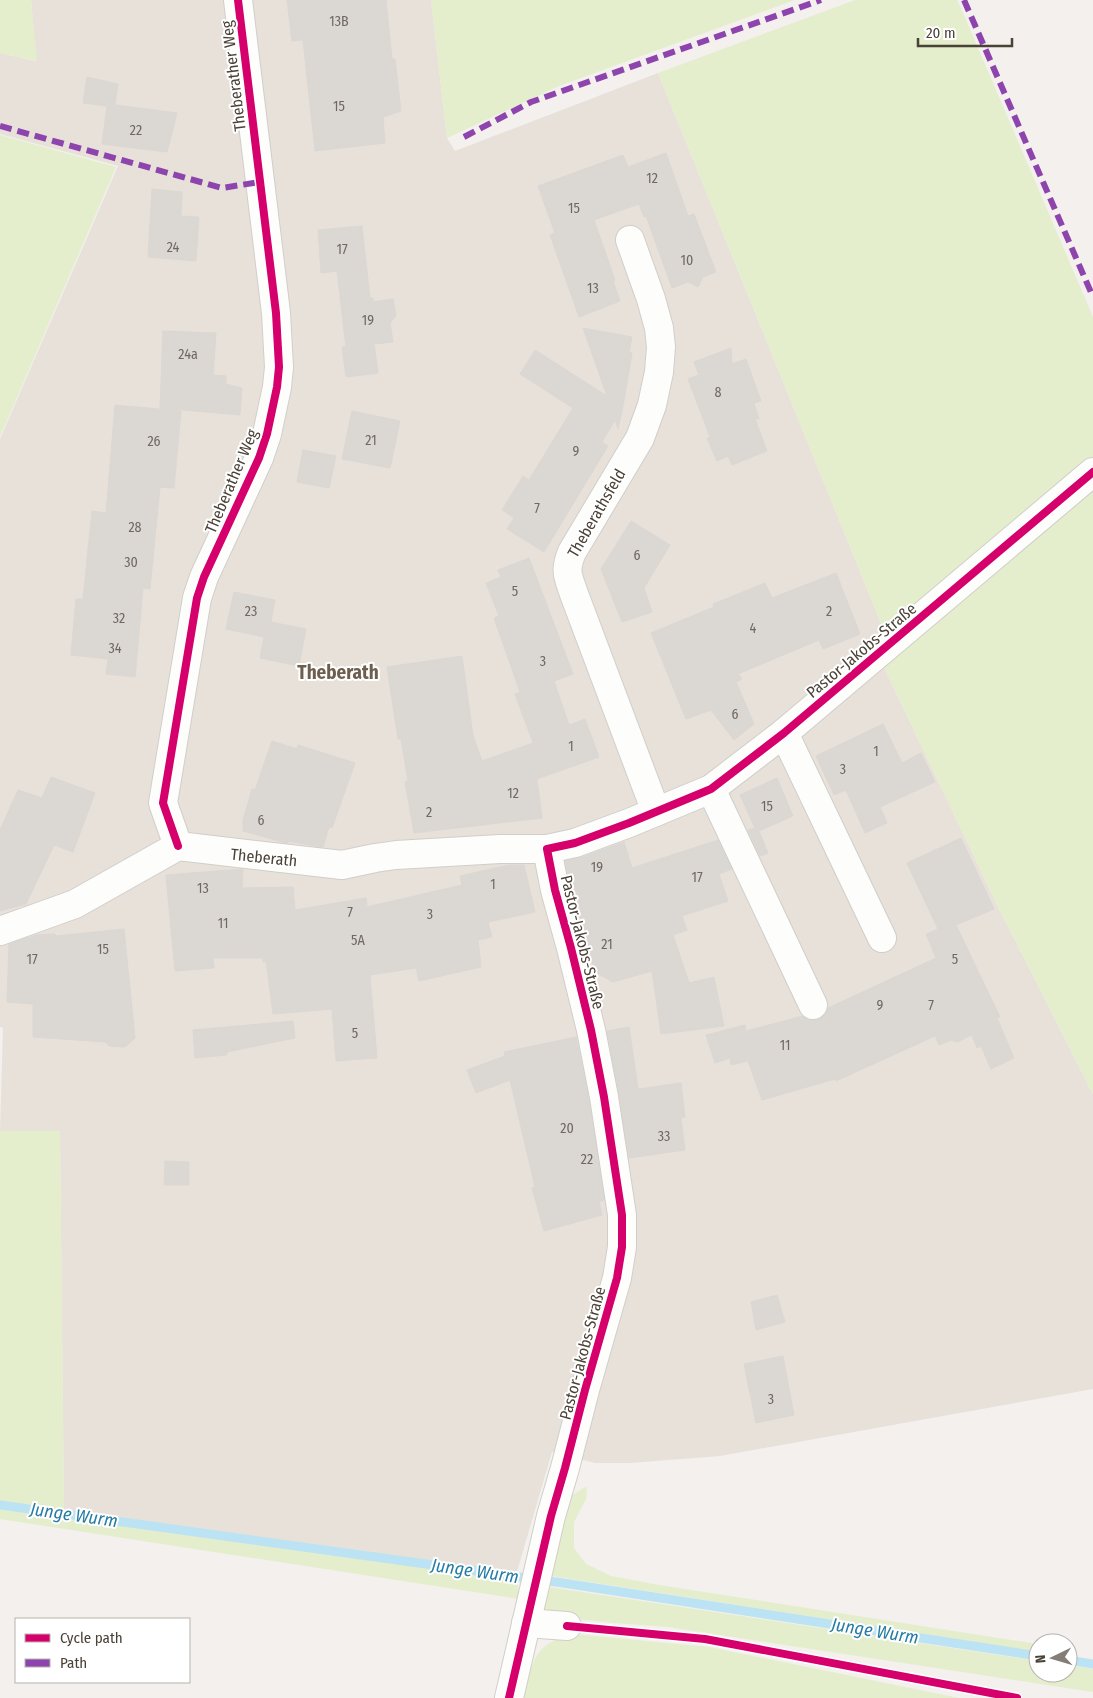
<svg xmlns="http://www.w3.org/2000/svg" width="1093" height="1698" font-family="'Fira Sans Condensed',sans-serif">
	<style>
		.residential { fill: #e7e1da }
		.green { fill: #e4eecc }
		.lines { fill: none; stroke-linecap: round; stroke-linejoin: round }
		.stream { stroke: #bce3f3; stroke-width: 9 }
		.building { fill: #dbd7d3; stroke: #dbd7d2 }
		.street-casing { stroke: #d1ceca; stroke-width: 30 }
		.street { stroke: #fdfdfc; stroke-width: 28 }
		.quiet { stroke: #8e44ad; stroke-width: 6; stroke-dasharray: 12 6; stroke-linecap: butt }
		.cycleway-casing { stroke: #fff; stroke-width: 11 }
		.cycleway { stroke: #d6006c; stroke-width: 8 }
		.labels { text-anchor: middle; stroke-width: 4; stroke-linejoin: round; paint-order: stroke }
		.number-label { font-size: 14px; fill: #706860 }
		.street-label { font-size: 16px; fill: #4a4137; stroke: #fff }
		.water-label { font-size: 18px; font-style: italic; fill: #257ca4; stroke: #fff }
		.quarter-label { font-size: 19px; font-weight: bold; fill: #6e5e4e; stroke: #fff }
	</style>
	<rect width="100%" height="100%" fill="#f3f0ed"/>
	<path class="residential" d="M31 0H431L447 138 455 151 658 73 884 631 872 640 880 659 998 907 1093 1094V1389L720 1456 630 1463H595L552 1452 516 1575 64 1510 60 1132 0 1131 3 1028 0 1027V439L118 166 0 134V53L36 61Z"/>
	<g class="green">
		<path d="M0 0H31L37 61 0 53Z"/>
		<path d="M431 0H795L559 86 447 138Z"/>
		<path d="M855 0H957L964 15 1093 317V459L884 631 658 73Z"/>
		<path d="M0 135 116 167 0 437Z"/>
		<path d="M1093 481V1094L998 907 880 659Z"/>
		<path d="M0 1131H60L64 1510 516 1575 520 1599 0 1519Z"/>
		<path d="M587 1486 586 1499 574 1522V1548L586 1564 611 1576 659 1585 1038 1644V1652L551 1576 569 1497Z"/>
		<path d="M549 1587 1038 1661V1673H1068V1665L1093 1669V1692L668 1627 613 1623 549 1616 543 1611Z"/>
		<path d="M563 1633 709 1647 959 1698H524C527 1684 532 1656 544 1647 551 1642 556 1640 563 1633Z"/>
	</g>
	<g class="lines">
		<g class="stream">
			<path d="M0 1505 563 1583 1038 1656"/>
			<path d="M1068 1660 1093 1664"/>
		</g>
	</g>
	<g class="building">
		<path d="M287 0H386L392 59H395L401 111 383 117 385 143 315 151 303 40 292 41Z"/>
		<path d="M87 77 118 84 115 105 177 113 167 152 102 144 107 106 83 103Z"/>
		<path d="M666 153 688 216 694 214 716 272 703 277 698 287 688 282 672 288 646 216 644 217 639 204 594 220 615 280 613 281 620 301 579 317 550 235 555 233 538 186 623 155 628 167Z"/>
		<path d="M152 189 182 192 181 216 199 217 196 261 148 257Z"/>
		<path d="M362 226 370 298H373V302L393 299 396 316 390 323 393 342 374 344 378 373 346 377 342 347H346L337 271 321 273 318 230Z"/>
		<path d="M583 328 632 337 629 352 632 353 623 406 618 429 615 420 602 442 608 446 544 552 507 529 514 518 502 510 523 476 529 480 573 408 520 374 535 350 607 396Z"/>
		<path d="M163 331 216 333 213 375 226 376V384L242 388 240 415 160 408Z"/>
		<path d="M731 348 732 364 746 359 761 401 754 403 759 419H755L767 451 732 465 728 456 717 461 707 438 710 437 688 379 699 375 694 362Z"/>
		<path d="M115 405 181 411 174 488 160 487 150 589 143 588 135 677 106 674 108 659 71 655 76 599H83L92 511 106 513Z"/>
		<path d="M352 411 400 421 390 468 342 459Z"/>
		<path d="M303 450 336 456 329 488 297 482Z"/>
		<path d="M631 521 670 545 644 588 652 612 622 622 601 569Z"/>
		<path d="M529 558 573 674 554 681 569 725 585 719 599 757 537 779 542 818 414 833 405 782 408 781 401 739H398L387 667 462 656 473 736 482 761 533 743 515 694 520 692 494 618 499 616 486 583 501 577 498 570Z"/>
		<path d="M836 573 860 634 823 649 819 640 738 674 742 679 736 682 754 724 734 740 711 710 686 719 651 633 714 607 713 604 765 583 772 598Z"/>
		<path d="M234 592 275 600 271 622 306 629 299 666 260 658 264 637 226 629Z"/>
		<path d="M883 724 902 763 921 753 935 782 880 807 887 823 865 833 846 790 834 795 816 756Z"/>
		<path d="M272 741 297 749 298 745 355 763 332 828 329 827 323 847 287 841 288 843H286L243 831V820L252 789 255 790Z"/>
		<path d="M51 777 95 793 73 852 54 845 26 904 0 911V830L18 790 42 798Z"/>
		<path d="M777 778 793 816 759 831 768 853 760 856 748 830 755 828 740 795Z"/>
		<path d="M961 838 994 909 956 925 1000 1017 997 1018 1014 1058 991 1069 981 1046 977 1048 972 1035 957 1042 951 1040 939 1045 935 1036 836 1081 835 1079 762 1100 748 1061 731 1065 730 1058 715 1063 706 1035 745 1025 746 1031 803 1016 811 1020 819 1019 826 1014 828 1008 936 958 926 934 938 929 907 863Z"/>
		<path d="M718 840 732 869 719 874 728 901 682 916 687 930 673 935 689 983 714 977 724 1026 661 1034 652 971 613 982 595 972 570 885 565 861 580 858 624 842 632 868Z"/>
		<path d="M509 865H524L535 912 488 922 492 937 478 940 481 967 419 981 416 968 370 975 377 1058 336 1061 332 1009 273 1014 266 961 263 962V958H213L214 968 175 971 166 875 243 869 242 888 293 887 295 910 366 898 367 907 462 885 460 876Z"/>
		<path d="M124 929 135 1038 125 1047 109 1046 105 1042 33 1037V1004L7 1002 9 944 36 935 55 934 56 936Z"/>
		<path d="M293 1021 295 1038 227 1052V1055L195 1058 193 1030Z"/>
		<path d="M629 1027 638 1089 681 1083 685 1117 681 1118 685 1150 629 1158 619 1094 607 1031Z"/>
		<path d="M576 1037 589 1100 604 1200 599 1202 602 1215 544 1231 532 1188 535 1187 510 1080 476 1093 467 1070 505 1056 504 1052Z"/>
		<path d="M165 1161 189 1162V1185H164Z"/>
		<path d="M777 1295 785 1322 756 1330 751 1302Z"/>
		<path d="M783 1356 794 1415 756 1423 744 1364Z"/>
	</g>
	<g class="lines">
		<g class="street-casing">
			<g id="street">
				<path d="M630 240 651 299 659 328 661 347 659 372 652 405 640 438 572 552C564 571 568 576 574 594L656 812"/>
				<path d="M784 733 882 938"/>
				<path d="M711 789 813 1005"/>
				<path d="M178 846 163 803 197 598 204 577 259 458 267 434 277 387 279 367 276 313 238 0"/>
				<path d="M0 931 75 904 178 846 342 865 375 858 396 855 500 849H547"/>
				<path d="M526 1623 567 1626"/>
				<path d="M509 1698 551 1516 565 1468 585 1390 617 1278 622 1247V1215L604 1097 591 1030 571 948 555 890 547 849 575 843 629 823 711 789 784 733 1093 472"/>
			</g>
		</g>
		<use href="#street" class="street"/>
		<g class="quiet">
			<path d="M964 0 1093 297"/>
			<path d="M0 126 222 188 260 182"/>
			<path d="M464 137 531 102 821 0"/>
		</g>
		<g class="cycleway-casing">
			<g id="cycleway">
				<path d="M178 846 163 803 197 598 204 577 259 458 267 434 277 387 279 367 276 313 238 0"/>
				<path d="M567 1626 705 1639 1017 1698"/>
				<path d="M509 1698 551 1516 565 1468 585 1390 617 1278 622 1247V1215L604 1097 591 1030 571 948 555 890 547 849 575 843 629 823 711 789 784 733 1093 472"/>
			</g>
		</g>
		<use href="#cycleway" class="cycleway"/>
	</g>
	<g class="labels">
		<g class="number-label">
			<text x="339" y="26">13B</text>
			<text x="339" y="111">15</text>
			<text x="136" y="135">22</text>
			<text x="652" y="183">12</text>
			<text x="574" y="213">15</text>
			<text x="173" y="252">24</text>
			<text x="342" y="254">17</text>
			<text x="687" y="265">10</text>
			<text x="593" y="293">13</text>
			<text x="368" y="325">19</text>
			<text x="188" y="359">24a</text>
			<text x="718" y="397">8</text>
			<text x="371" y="445">21</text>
			<text x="154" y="446">26</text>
			<text x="576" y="456">9</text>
			<text x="537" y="513">7</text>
			<text x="135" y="532">28</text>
			<text x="637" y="560">6</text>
			<text x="131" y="567">30</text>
			<text x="515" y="596">5</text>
			<text x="251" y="616">23</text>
			<text x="829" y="616">2</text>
			<text x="119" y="623">32</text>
			<text x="753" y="633">4</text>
			<text x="115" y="653">34</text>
			<text x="543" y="666">3</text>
			<text x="735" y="719">6</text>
			<text x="571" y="751">1</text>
			<text x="876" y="756">1</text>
			<text x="843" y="774">3</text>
			<text x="513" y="798">12</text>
			<text x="767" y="811">15</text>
			<text x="429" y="817">2</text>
			<text x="261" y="825">6</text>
			<text x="597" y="872">19</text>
			<text x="697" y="882">17</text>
			<text x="493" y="889">1</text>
			<text x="203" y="893">13</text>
			<text x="350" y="917">7</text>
			<text x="430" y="919">3</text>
			<text x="223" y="928">11</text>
			<text x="358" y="945">5A</text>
			<text x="607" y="949">21</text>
			<text x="103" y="954">15</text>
			<text x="32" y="964">17</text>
			<text x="955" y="964">5</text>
			<text x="880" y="1010">9</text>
			<text x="931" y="1010">7</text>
			<text x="355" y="1038">5</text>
			<text x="785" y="1050">11</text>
			<text x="567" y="1133">20</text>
			<text x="664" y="1141">33</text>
			<text x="587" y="1164">22</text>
			<text x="771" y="1404">3</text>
		</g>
		<g class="street-label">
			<text transform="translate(233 76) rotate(-97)" y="6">Theberather Weg</text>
			<text transform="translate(231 481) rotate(-67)" y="6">Theberather Weg</text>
			<text transform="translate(596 513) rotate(-60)" y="6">Theberathsfeld</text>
			<text transform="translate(861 650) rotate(-40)" y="6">Pastor-Jakobs-Straße</text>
			<text transform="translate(264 857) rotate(6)" y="6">Theberath</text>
			<text transform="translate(583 942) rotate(76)" y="6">Pastor-Jakobs-Straße</text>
			<text transform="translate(582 1353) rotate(-75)" y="6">Pastor-Jakobs-Straße</text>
		</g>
		<g class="water-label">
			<text transform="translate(74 1515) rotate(8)" y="6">Junge Wurm</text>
			<text transform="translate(475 1571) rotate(8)" y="6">Junge Wurm</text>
			<text transform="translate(875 1631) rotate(9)" y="6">Junge Wurm</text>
		</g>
		<g class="quarter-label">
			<text x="338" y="679">Theberath</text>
		</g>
	</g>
	<rect x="15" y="1618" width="175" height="65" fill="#ffffff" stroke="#b7b3af"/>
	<rect x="25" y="1634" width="25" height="8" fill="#d6006c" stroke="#b7b3af"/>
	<text x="60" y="1643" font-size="15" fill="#4a4137">Cycle path</text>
	<rect x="25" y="1659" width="25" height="8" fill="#8e44ad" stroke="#b7b3af"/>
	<text x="60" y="1668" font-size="15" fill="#4a4137">Path</text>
	<g transform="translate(1053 1658) rotate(265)"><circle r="24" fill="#ffffff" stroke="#b7b3af"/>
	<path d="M0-4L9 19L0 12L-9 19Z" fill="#857e77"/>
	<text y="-8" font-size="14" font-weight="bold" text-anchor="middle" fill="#4a4137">N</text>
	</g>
	<path d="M918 38v8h94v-8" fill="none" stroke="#4a4137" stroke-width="2.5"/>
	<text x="926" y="38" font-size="15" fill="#4a4137" stroke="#ffffff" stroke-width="4" paint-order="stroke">20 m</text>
</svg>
